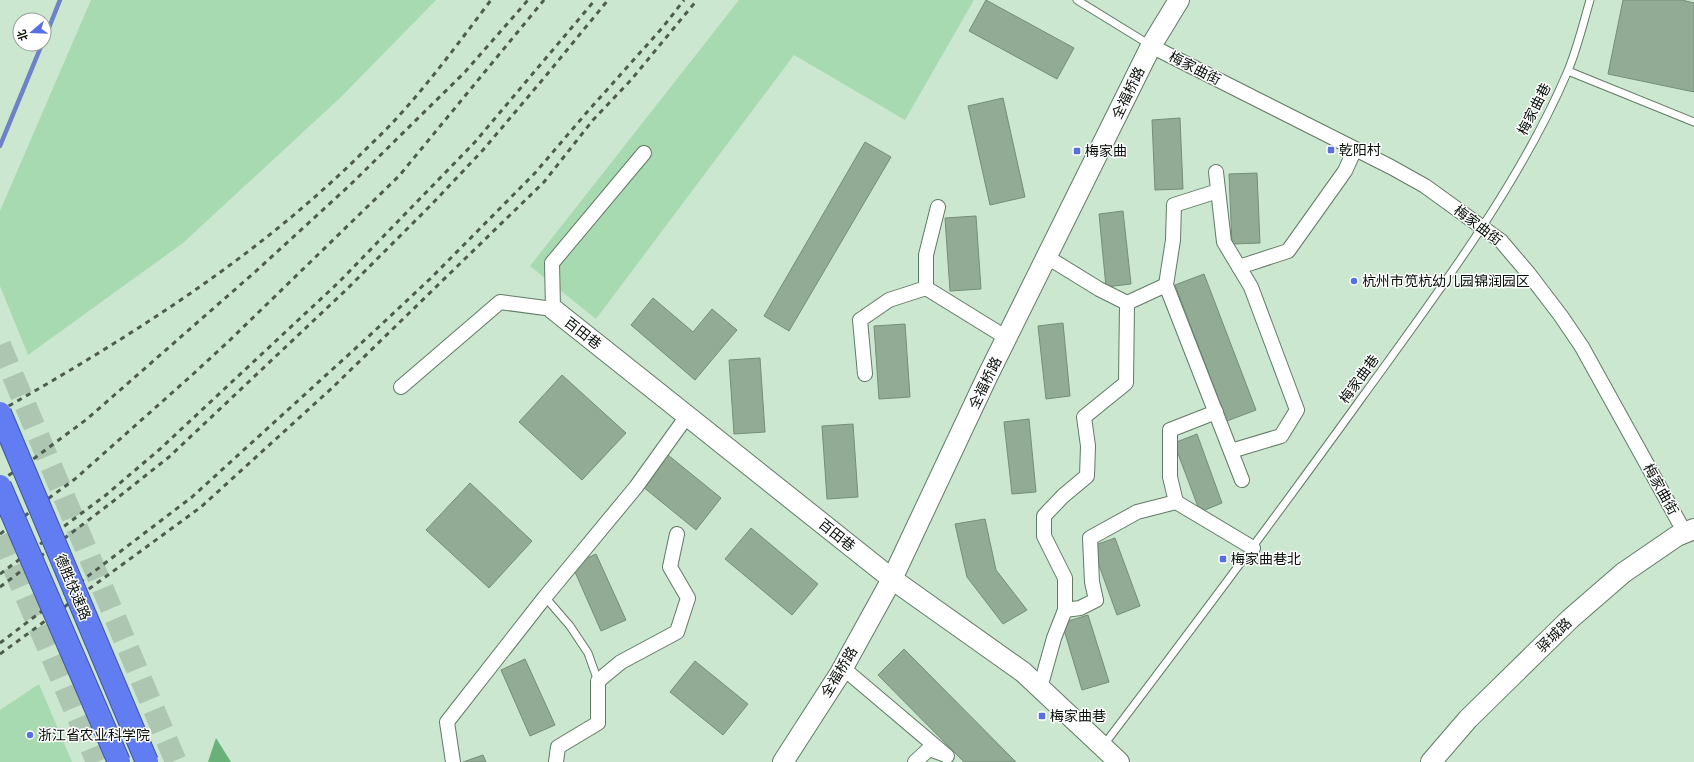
<svg xmlns="http://www.w3.org/2000/svg" width="1694" height="762" font-family="'Archivo Narrow','Noto Sans SC',sans-serif">
	<style>
		.green { fill: #a8dab1 }
		.forest { fill: #6ab079 }
		.lines { fill: none; stroke-linecap: round; stroke-linejoin: round }
		.stream { stroke: #6e82c7; stroke-width: 4.5 }
		.building { fill: #91ab95; stroke: #748e78 }
		.primary-tunnel { stroke: #adc6b1; stroke-width: 22; stroke-dasharray: 22 11; stroke-linecap: butt }
		.lane-casing { stroke: #617a65; stroke-width: 9 }
		.street-casing { stroke: #617a65; stroke-width: 16 }
		.secondary-casing { stroke: #617a65; stroke-width: 22 }
		.lane { stroke: #fff; stroke-width: 7 }
		.street { stroke: #fff; stroke-width: 14 }
		.secondary { stroke: #fff; stroke-width: 20 }
		.rail { stroke: #4d5c4f; stroke-width: 3; stroke-dasharray: 5 5; stroke-linecap: butt }
		.highway-bridge-casing { stroke: #4156a0; stroke-width: 24; stroke-linecap: butt }
		.highway-bridge { stroke: #627cf2; stroke-width: 22 }
		.poi-dot { fill: #566fe5; stroke: #fff; stroke-width: 1.5 }
		.labels { text-anchor: middle; stroke-width: 3; stroke-linejoin: round; paint-order: stroke }
		.street-label { font-size: 14px; fill: #050e07; stroke: #fff }
		.poi-label { font-size: 14px; fill: #050e07; stroke: #fff; text-anchor: start }
	</style>
	<rect width="100%" height="100%" fill="#cbe7cf"/>
	<g class="green">
		<path d="M91 0H436L341 97 183 243 28 355 0 286V211Z"/>
		<path d="M739 0H974L905 120 794 55 596 319 530 266Z"/>
		<path d="M39 684 72 762H0V710Z"/>
	</g>
	<path class="forest" d="M216 738 231 762H208Z"/>
	<g class="lines">
		<g class="stream">
			<path d="M44 40 60 0"/>
			<path d="M0 146 42 44"/>
		</g>
	</g>
	<g class="building">
		<path d="M986 0 1074 48 1057 79 969 31Z"/>
		<path d="M1623 0H1682L1694 3V92L1608 74Z"/>
		<path d="M1003 98 1025 197 990 205 968 106Z"/>
		<path d="M1180 118 1183 189 1155 190 1152 120Z"/>
		<path d="M865 142 891 157 789 331 764 316Z"/>
		<path d="M1257 173 1260 243 1232 244 1229 174Z"/>
		<path d="M1123 211 1131 284 1106 287 1099 214Z"/>
		<path d="M976 216 981 289 950 291 945 218Z"/>
		<path d="M1204 274 1256 410 1227 421 1175 285Z"/>
		<path d="M653 298 693 332 712 309 737 330 695 380 631 325Z"/>
		<path d="M1063 323 1070 396 1046 399 1038 326Z"/>
		<path d="M905 324 910 397 879 399 874 326Z"/>
		<path d="M760 358 765 432 734 434 729 360Z"/>
		<path d="M562 375 626 433 582 480 519 422Z"/>
		<path d="M1029 419 1036 492 1012 494 1004 422Z"/>
		<path d="M853 424 858 497 827 499 822 426Z"/>
		<path d="M1197 434 1222 503 1200 512 1174 443Z"/>
		<path d="M668 455 721 498 696 530 642 486Z"/>
		<path d="M470 483 532 541 489 588 426 530Z"/>
		<path d="M985 519 996 570 1027 610 1003 624 967 577 955 524Z"/>
		<path d="M751 528 818 584 792 615 725 559Z"/>
		<path d="M1115 538 1140 606 1117 615 1092 546Z"/>
		<path d="M596 554 626 620 601 631 572 565Z"/>
		<path d="M1088 615 1109 682 1082 690 1062 623Z"/>
		<path d="M904 649 1016 762H964L878 675Z"/>
		<path d="M525 659 555 725 530 736 501 670Z"/>
		<path d="M695 661 748 704 723 735 670 692Z"/>
		<path d="M483 755 486 762H463Z"/>
	</g>
	<g class="lines">
		<g class="primary-tunnel">
			<path d="M0 345 176 762"/>
			<path d="M0 536 97 762"/>
		</g>
		<g class="lane-casing">
			<g id="lane">
				<path d="M1077 0 1150 45"/>
				<path d="M1568 71 1694 122"/>
				<path d="M545 597 570 626 588 653 598 681"/>
				<path d="M1103 746C1191 630 1278 514 1363 396 1436 295 1518 187 1567 73 1577 50 1583 24 1590 0"/>
			</g>
		</g>
		<g class="street-casing">
			<g id="street">
				<path d="M1151 46 1391 167 1425 186 1501 241 1529 274 1561 316 1582 347 1685 533"/>
				<path d="M1216 172 1224 242 1251 287 1297 410 1281 436 1231 451"/>
				<path d="M1218 191 1174 205 1173 240 1166 285 1242 480"/>
				<path d="M1239 267 1288 251 1345 171 1355 149"/>
				<path d="M926 288 1007 338"/>
				<path d="M1127 303 1166 285"/>
				<path d="M865 374 860 320 889 300 926 288V255L938 207"/>
				<path d="M401 387 500 302 553 309 552 263 644 153"/>
				<path d="M1176 502 1253 548"/>
				<path d="M1065 610 1080 608 1096 600 1092 582 1090 538 1137 512 1176 502 1170 477V430L1216 412"/>
				<path d="M843 668 947 756"/>
				<path d="M1040 688 1054 638 1065 610V578L1044 536V516L1063 496 1087 476 1088 446 1084 417 1126 383 1127 303 1099 289 1047 257"/>
				<path d="M453 762 447 722 545 597 636 487 687 416"/>
				<path d="M556 762 558 747 598 723V681L621 662 677 632 688 598 670 567 677 534"/>
				<path d="M915 762 929 749 943 754"/>
			</g>
		</g>
		<g class="secondary-casing">
			<g id="secondary">
				<path d="M553 309 892 579 1023 672 1119 762"/>
				<path d="M783 762 839 675 892 579 987 377 1151 46 1179 0"/>
				<path d="M1431 762 1468 719 1570 619 1623 573 1677 536 1694 529"/>
			</g>
		</g>
		<use href="#lane" class="lane"/>
		<use href="#street" class="street"/>
		<use href="#secondary" class="secondary"/>
		<g class="rail">
			<path d="M0 411C128 338 253 260 359 156 371 144 384 132 396 119 430 82 460 41 491 0"/>
			<path d="M0 481 32 460 87 419 255 272 350 185 465 72 528 0"/>
			<path d="M0 534 75 479 191 376 230 340 399 176 544 0"/>
			<path d="M0 574 106 495 160 449 339 282 475 142 595 0"/>
			<path d="M0 587 111 503 169 457 346 290 432 204 483 150 544 78 608 0"/>
			<path d="M0 643 192 497 368 337 431 278 535 173 588 111 663 27 684 0"/>
			<path d="M0 654 201 507 332 388 544 182 593 120 631 80 697 0"/>
		</g>
		<g class="highway-bridge-casing">
			<g id="highway-bridge">
				<path d="M0 413 147 762"/>
				<path d="M0 486 119 762"/>
			</g>
		</g>
		<use href="#highway-bridge" class="highway-bridge"/>
	</g>
	<g class="poi-dot">
		<rect x="1327" y="146" width="8" height="8" rx="2"/>
		<rect x="1073" y="147" width="8" height="8" rx="2"/>
		<circle cx="1354" cy="281" r="4"/>
		<rect x="1219" y="555" width="8" height="8" rx="2"/>
		<rect x="1038" y="712" width="8" height="8" rx="2"/>
		<circle cx="30" cy="735" r="4"/>
	</g>
	<g class="labels">
		<g class="street-label">
			<text transform="translate(1195 68) rotate(27)" y="5">梅家曲街</text>
			<text transform="translate(1128 93) rotate(-64)" y="5">全福桥路</text>
			<text transform="translate(1534 109) rotate(-63)" y="5">梅家曲巷</text>
			<text transform="translate(1478 225) rotate(37)" y="5">梅家曲街</text>
			<text transform="translate(583 333) rotate(38)" y="5">百田巷</text>
			<text transform="translate(1359 379) rotate(-54)" y="5">梅家曲巷</text>
			<text transform="translate(985 383) rotate(-64)" y="5">全福桥路</text>
			<text transform="translate(1661 489) rotate(61)" y="5">梅家曲街</text>
			<text transform="translate(837 535) rotate(39)" y="5">百田巷</text>
			<text transform="translate(73 587) rotate(67)" y="5">德胜快速路</text>
			<text transform="translate(1554 635) rotate(-44)" y="5">驿城路</text>
			<text transform="translate(839 672) rotate(-59)" y="5">全福桥路</text>
		</g>
		<g class="poi-label">
			<text x="1339" y="155">乾阳村</text>
			<text x="1085" y="156">梅家曲</text>
			<text x="1362" y="286">杭州市笕杭幼儿园锦润园区</text>
			<text x="1231" y="564">梅家曲巷北</text>
			<text x="1050" y="721">梅家曲巷</text>
			<text x="38" y="740">浙江省农业科学院</text>
		</g>
	</g>
	<g transform="translate(32 32) rotate(251)"><circle r="19" fill="#ffffff" stroke="#9b9f9c"/>
	<path d="M0-3L7 15L0 10L-7 15Z" fill="#566fe5"/>
	<text y="-6" font-size="11" font-weight="bold" text-anchor="middle" fill="#050e07">北</text>
	</g>
</svg>
